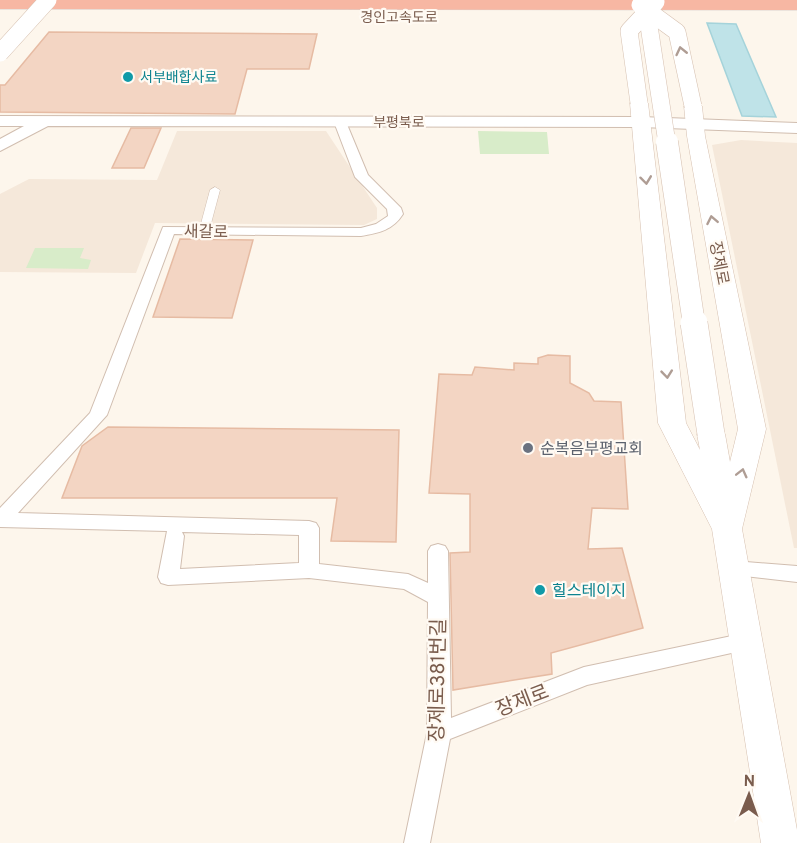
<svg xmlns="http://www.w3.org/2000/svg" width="797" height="843" font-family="Overpass,'Noto Sans KR',sans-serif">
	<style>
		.residential { fill: #f5e8da }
		.green { fill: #d8ecc9 }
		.water { fill: #bfe3e8; stroke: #a5d3da; stroke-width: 1.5 }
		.building { fill: #f3d5c3; stroke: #e6bba3; stroke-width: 1.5 }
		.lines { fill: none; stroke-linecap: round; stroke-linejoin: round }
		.pedestrian-casing { stroke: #d1beb0; stroke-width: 1 }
		.minor-casing { stroke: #d1beb0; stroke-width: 2 }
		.tertiary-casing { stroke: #d1beb0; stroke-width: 2 }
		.secondary-casing { stroke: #d6c0b0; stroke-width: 1 }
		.motorway-casing { stroke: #dad1cd; stroke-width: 1 }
		.pedestrian { fill: #fff; fill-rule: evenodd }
		.minor { fill: #fff; fill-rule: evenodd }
		.tertiary { fill: #fff; fill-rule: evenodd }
		.secondary { fill: #fff; fill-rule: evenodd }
		.motorway { fill: #f7b7a3; fill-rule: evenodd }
		.secondary-bridge-far2-casing { stroke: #d6c0b0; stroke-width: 18; stroke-linecap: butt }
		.secondary-bridge-far1-casing { stroke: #d6c0b0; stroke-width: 23; stroke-linecap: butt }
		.secondary-bridge-casing { stroke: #d6c0b0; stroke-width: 28; stroke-linecap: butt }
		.secondary-bridge-far2 { stroke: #fff; stroke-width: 17 }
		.secondary-bridge-far1 { stroke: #fff; stroke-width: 22 }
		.secondary-bridge { stroke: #fff; stroke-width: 27 }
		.oneway { stroke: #af9d94 }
		.culture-dot { fill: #0f9aa8; stroke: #fffaf3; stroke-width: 2 }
		.worship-dot { fill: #6b7280; stroke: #fffaf3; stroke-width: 2 }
		.labels { text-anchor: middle; stroke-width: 4.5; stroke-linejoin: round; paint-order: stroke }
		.far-street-label { font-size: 14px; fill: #7a5c4d; stroke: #fffaf3 }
		.far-culture-label { font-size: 14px; fill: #0d838f; stroke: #fffaf3; text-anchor: start }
		.street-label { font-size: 16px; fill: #7a5c4d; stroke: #fffaf3 }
		.worship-label { font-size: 16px; fill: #5b616d; stroke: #fffaf3; text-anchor: start }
		.culture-label { font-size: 16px; fill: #0d838f; stroke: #fffaf3; text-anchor: start }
		.near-street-label { font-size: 20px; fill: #7a5c4d; stroke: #fffaf3 }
	</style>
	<rect width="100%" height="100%" fill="#fdf6ec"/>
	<g class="residential">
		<path d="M177 131H326L377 208V219L364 225 155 223 136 273 0 272V194L29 179 157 180Z"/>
		<path d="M741 140 797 143V548H794L712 145Z"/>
	</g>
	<g class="green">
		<path d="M478 131 547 132 549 154H480Z"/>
		<path d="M35 248H84L80 258 91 260 88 269 26 268Z"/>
	</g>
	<path class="water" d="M707 23 736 24 776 117 742 116Z"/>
	<g class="building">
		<path d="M49 32 317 34 309 69H247L235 114 0 112V85H5Z"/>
		<path d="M131 128H161L144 168H112Z"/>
		<path d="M180 239 253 240 232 318 153 317Z"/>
		<path d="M548 355 570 356V383L589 393 594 401 621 402 628 509 592 508 588 549 622 548 643 628 551 653 552 674 453 690 450 553 470 552V494L429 493 439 374 472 375 475 367 514 370V363L538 364V358Z"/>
		<path d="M108 427 399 430 396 542 331 541 337 498H62L82 446Z"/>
	</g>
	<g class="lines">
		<g class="pedestrian-casing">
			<path id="pedestrian" d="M215 187 220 190 209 231 208 233H200L199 231 210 190Z"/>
		</g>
		<g class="minor-casing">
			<g id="minor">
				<path d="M340 118 346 122 368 175 401 208 403 214C393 230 379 233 361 236L174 234 107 415 18 513 309 521 316 523 319 528V564L408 574 428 583V551L431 546 438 544 445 546 448 551 451 718 584 667 746 633 754 636 757 642 754 648 587 685 450 739 430 843H404L427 733 428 602 404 589 309 578 168 585 161 583 158 577 167 531 0 527V508L90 413 163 227 361 228 376 224 388 216 387 209 355 177 334 122ZM182 532 299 535V563L180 569 184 536Z"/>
				<path d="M734 561 797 566V582L727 574 724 569 727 564Z"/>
			</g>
		</g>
		<g class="tertiary-casing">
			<path id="tertiary" d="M0 116 641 117 797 123V133L641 127 48 126 0 151V139L24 126H0Z"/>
		</g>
		<g class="secondary-casing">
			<path id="secondary" d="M639 98 648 103 686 423 700 450 697 434 701 428 711 425 721 428 725 434 730 462 738 429 687 136 684 106 693 101 702 106 705 136 766 429 742 529 797 830V843H761L712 529 658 423 630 103Z"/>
		</g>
		<g class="motorway-casing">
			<path id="motorway" d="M0 0H797V10L0 9Z"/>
		</g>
		<use href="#pedestrian" class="pedestrian"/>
		<use href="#minor" class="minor"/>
		<use href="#tertiary" class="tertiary"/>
		<use href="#secondary" class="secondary"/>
		<use href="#motorway" class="motorway"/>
		<g class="secondary-bridge-far2-casing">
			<g id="secondary-bridge-far2">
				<path d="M645 0 667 143"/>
				<path d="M640 5 677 32 693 106"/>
				<path d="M0 53 48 0"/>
				<path d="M639 103 629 31 656 2"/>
			</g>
		</g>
		<g class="secondary-bridge-far1-casing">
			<path id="secondary-bridge-far1" d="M667 142 694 324"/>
		</g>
		<g class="secondary-bridge-casing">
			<path id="secondary-bridge" d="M694 323 711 434"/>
		</g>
		<use href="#secondary-bridge-far2" class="secondary-bridge-far2"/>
		<use href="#secondary-bridge-far1" class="secondary-bridge-far1"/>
		<use href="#secondary-bridge" class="secondary-bridge"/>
	</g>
	<defs><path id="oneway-chevron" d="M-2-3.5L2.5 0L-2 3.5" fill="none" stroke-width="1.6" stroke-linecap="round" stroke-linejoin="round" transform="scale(1.5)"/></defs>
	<g class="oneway">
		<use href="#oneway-chevron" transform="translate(681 51) rotate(-103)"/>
		<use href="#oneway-chevron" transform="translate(646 180) rotate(83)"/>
		<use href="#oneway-chevron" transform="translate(712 220) rotate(-101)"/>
		<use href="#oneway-chevron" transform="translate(667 374) rotate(84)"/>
		<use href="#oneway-chevron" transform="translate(742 473) rotate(-76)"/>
	</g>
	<g class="culture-dot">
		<circle cx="128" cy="77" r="6"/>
		<circle cx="540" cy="590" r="6"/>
	</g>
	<circle class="worship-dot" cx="528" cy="448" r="6"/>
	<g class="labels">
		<g class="far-street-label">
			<text x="399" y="22">경인고속도로</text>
			<text x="399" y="127">부평북로</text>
		</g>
		<g class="far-culture-label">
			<text x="140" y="82">서부배합사료</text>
		</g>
		<g class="street-label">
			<text transform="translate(206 231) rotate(1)" y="6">새갈로</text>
			<text transform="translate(720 263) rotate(79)" y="6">장제로</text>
		</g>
		<g class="worship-label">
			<text x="540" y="454">순복음부평교회</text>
		</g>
		<g class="culture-label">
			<text x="552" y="596">힐스테이지</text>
		</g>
		<g class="near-street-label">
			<text transform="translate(437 680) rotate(-89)" y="7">장제로381번길</text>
			<text transform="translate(522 700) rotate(-21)" y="7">장제로</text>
		</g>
	</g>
	<g transform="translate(749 795) rotate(1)" stroke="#fffaf3" stroke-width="4.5" paint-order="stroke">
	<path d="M0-4.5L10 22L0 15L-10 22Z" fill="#7a5c4d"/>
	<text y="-9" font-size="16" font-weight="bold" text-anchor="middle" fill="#7a5c4d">N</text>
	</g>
</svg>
